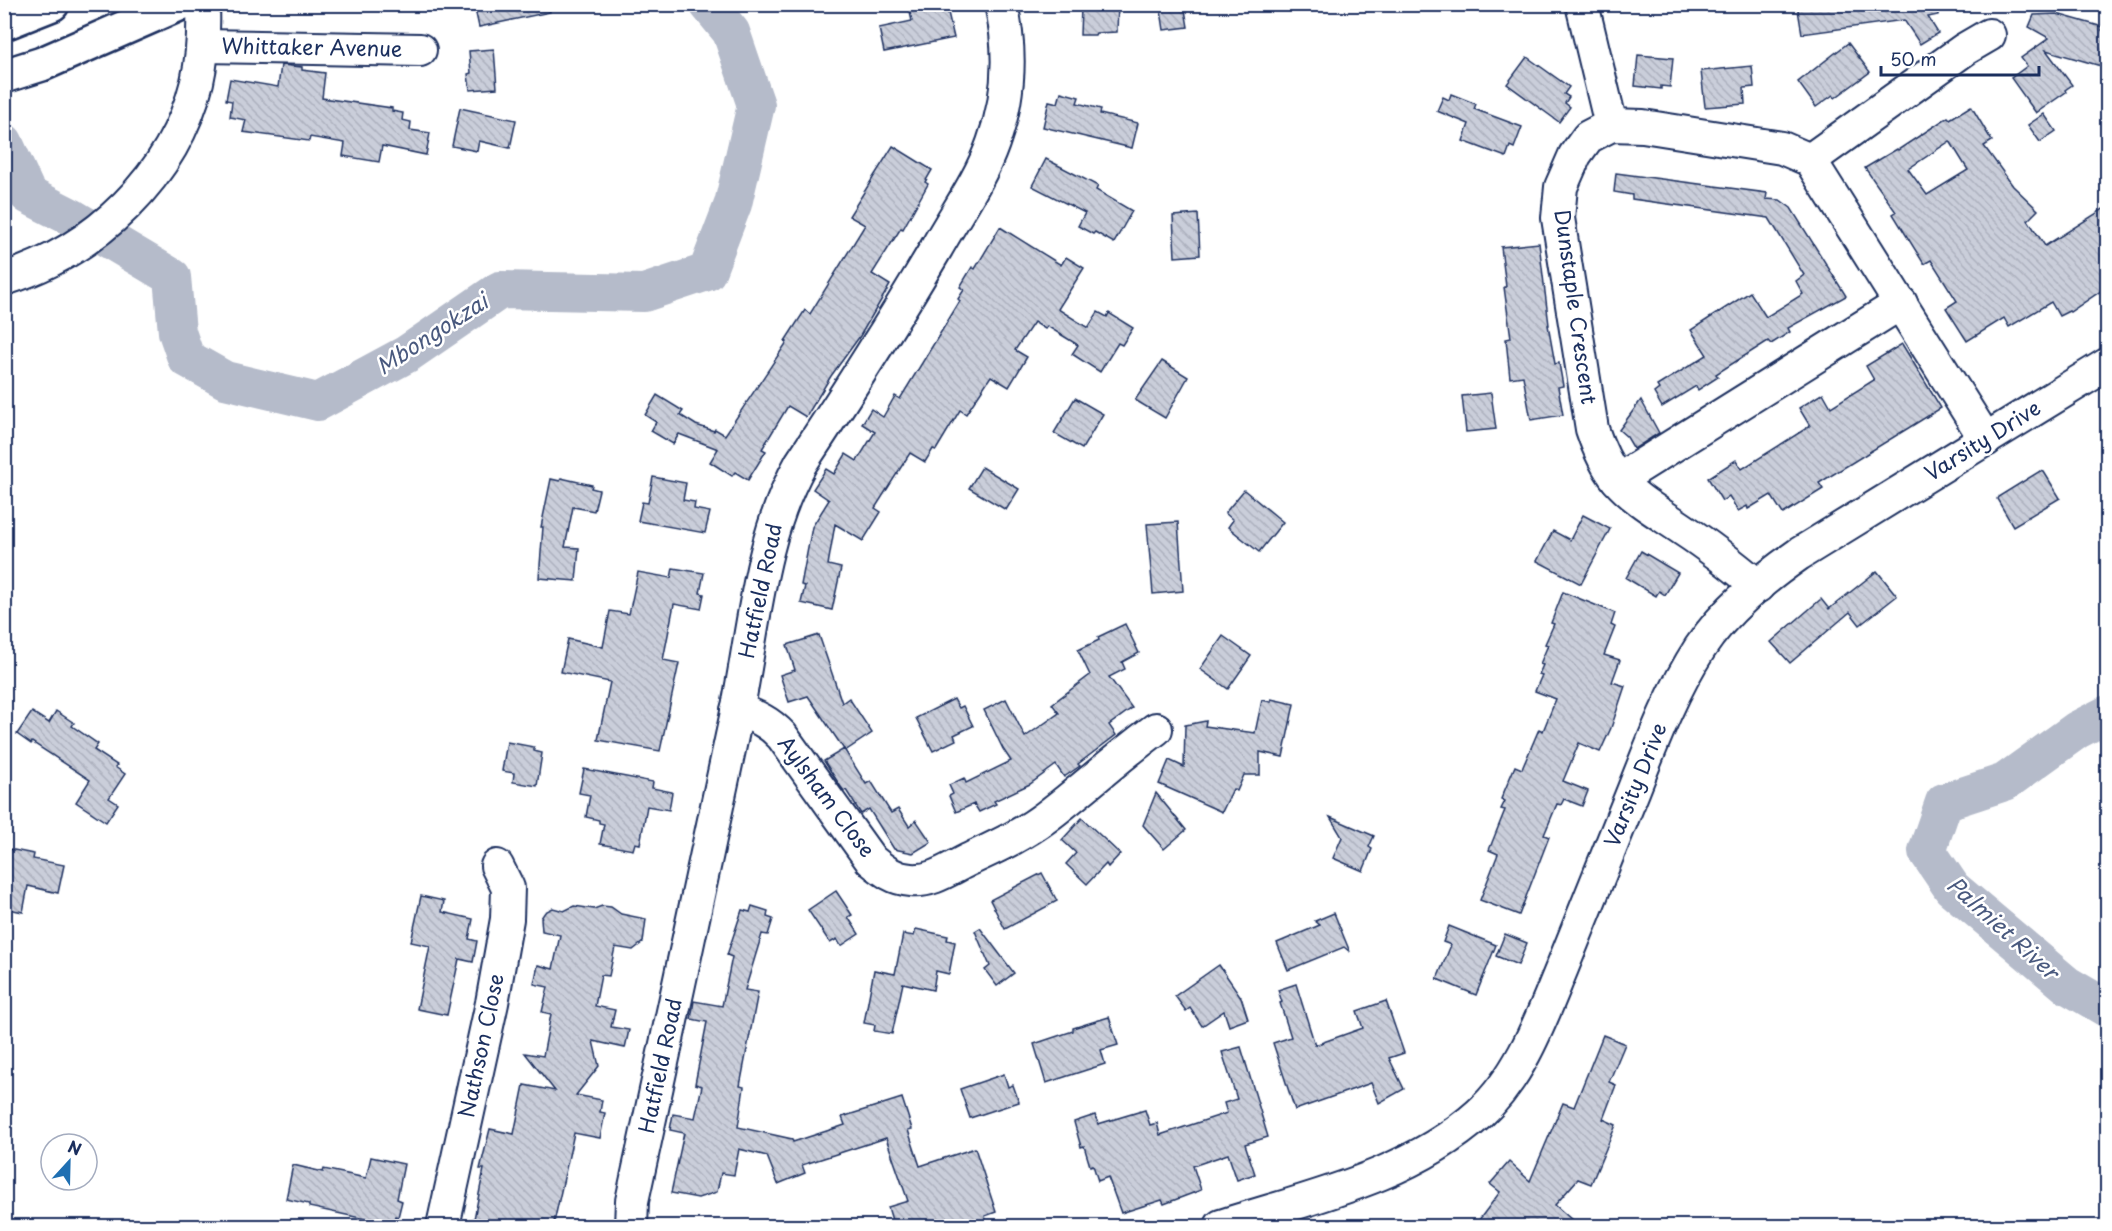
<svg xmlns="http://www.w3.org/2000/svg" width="2112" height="1231" font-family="'Playpen Sans',sans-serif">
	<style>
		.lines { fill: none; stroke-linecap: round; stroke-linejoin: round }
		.river { stroke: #b5bbca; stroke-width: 38 }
		.building { fill: url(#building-back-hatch); stroke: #1b2f5e; stroke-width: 1.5; fill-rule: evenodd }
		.minor-casing { stroke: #1b2f5e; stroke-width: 36 }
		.highway-casing { stroke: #1b2f5e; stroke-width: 38 }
		.minor { stroke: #fff; stroke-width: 32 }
		.highway { stroke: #fff; stroke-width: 33 }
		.labels { text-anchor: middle; stroke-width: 5; stroke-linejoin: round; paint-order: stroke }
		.street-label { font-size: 21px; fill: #1b2f5e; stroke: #fff }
		.water-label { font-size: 22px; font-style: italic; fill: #49597e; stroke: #fff }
	</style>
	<defs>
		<pattern id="building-back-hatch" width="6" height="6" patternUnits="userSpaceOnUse" patternTransform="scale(1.5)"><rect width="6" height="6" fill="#caceda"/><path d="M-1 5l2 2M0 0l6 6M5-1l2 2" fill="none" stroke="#adb1be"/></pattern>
	</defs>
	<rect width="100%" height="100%" fill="#fff"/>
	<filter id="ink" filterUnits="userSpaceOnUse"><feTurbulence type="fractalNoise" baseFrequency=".0167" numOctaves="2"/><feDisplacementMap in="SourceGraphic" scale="12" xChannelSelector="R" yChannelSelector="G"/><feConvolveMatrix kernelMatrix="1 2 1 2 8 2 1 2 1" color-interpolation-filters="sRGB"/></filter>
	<g filter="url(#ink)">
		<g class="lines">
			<g class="river">
				<path d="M4 142 28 195 73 218 172 277 177 332 186 358 225 380 318 402 407 354 500 290 644 293 707 272 733 204 756 105 731 32 708 4"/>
				<path d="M2108 714 2077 730 2005 782 1944 802 1927 851 1952 888 2067 985 2108 1009"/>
			</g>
		</g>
		<g class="building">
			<path d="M479 4H549L550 12 479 27 475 9 480 8Z"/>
			<path d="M908 4H946L954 38 884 52 879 28 912 21Z"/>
			<path d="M1089 4H1118L1117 32 1096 33 1095 35H1080L1081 7Z"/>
			<path d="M1160 4H1184L1188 27 1164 30Z"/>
			<path d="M1797 4H1948L1938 11V15L1928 17 1938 33 1920 44 1904 20 1802 34Z"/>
			<path d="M2057 14 2103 27 2102 30 2108 32V42L2101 66 2046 50 2072 85 2065 90 2066 92 2036 113 2011 78 2027 66 2021 58 2049 38 2029 27 2034 15Z"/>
			<path d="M1848 43 1870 72 1835 98 1833 95 1816 107 1798 82Z"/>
			<path d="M494 49 497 88 470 90 468 74 471 73 469 51Z"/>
			<path d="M1638 55 1673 58 1670 87 1661 86V89L1635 86Z"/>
			<path d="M1527 57 1569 87 1564 94 1569 97 1565 103 1570 107 1559 122 1507 84Z"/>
			<path d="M281 65 302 67V70L325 73 322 98 392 108V111L403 113 402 120 411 122 410 130 430 133 426 155 382 146 379 162 343 156 345 143 310 137 309 141 243 132 246 120 230 117 232 101 226 100 230 79 278 87Z"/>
			<path d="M1752 66 1754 87 1744 88 1745 104 1705 107 1701 71Z"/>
			<path d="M1061 92 1079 97 1077 103 1101 109 1100 114 1138 123 1132 148 1043 127 1049 101 1058 103Z"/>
			<path d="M1451 94 1476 104 1474 109 1522 127 1514 148 1510 146 1506 157 1463 141 1469 124 1437 111 1443 97 1449 100Z"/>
			<path d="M1971 106 1992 141 1984 146 2013 186 2038 210 2028 220 2045 246 2108 206V286L2070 312 2069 311 2059 316 2051 302 2009 327 2004 318 1967 341 1946 308 1957 301 1931 260 1924 264 1893 214 1896 212 1865 168 1897 149 1898 150 1948 117 1950 119ZM1950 141 1968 170 1927 195 1908 169Z"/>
			<path d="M460 108 516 120 510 148 479 141 477 151 452 146Z"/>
			<path d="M2044 114 2056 131 2040 142 2028 125Z"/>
			<path d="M893 146 932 170 925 182 928 184 903 229 901 228 872 274 890 285 860 336 831 376 806 417 788 406 762 449 766 451 748 480 735 472 732 476 710 462 718 449 679 434 673 444 651 431 656 422 645 415 657 395 683 411 680 415 696 425 714 431 715 429 725 435 787 342 785 341 805 310 810 314 865 225 849 216Z"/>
			<path d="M1046 159 1098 186 1096 190 1132 211 1114 243 1095 232 1093 234 1078 226 1085 213 1032 186Z"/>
			<path d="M1616 173 1767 193 1766 199 1780 200 1791 208 1846 296 1788 328 1790 332 1771 344 1768 341 1716 374 1718 377 1698 390 1696 386 1662 407 1654 393 1659 389 1657 386 1707 355 1691 330 1750 292 1766 317 1803 294 1796 281 1804 275 1769 218 1632 199V195L1614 192Z"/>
			<path d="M1198 214 1200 255 1175 257 1173 216Z"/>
			<path d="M1000 227 1061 265 1066 257 1084 268 1058 309 1088 328 1098 312 1107 317 1109 313 1133 328 1122 345 1118 343 1100 372 1072 354 1078 345 1047 326 1045 329 1034 322 1015 350 1027 357 1009 387 991 376 966 414 960 410 936 450 933 449 925 462 910 453 875 508 881 512 863 541 835 524 828 565 841 568 832 610 801 603 805 586 801 585 812 527 829 500 813 489 826 469 834 474 846 454 857 461 875 432 862 424 871 409 883 417 895 396 900 399 960 301 958 299 964 290 960 287 972 267 975 269Z"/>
			<path d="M1539 243 1549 325H1548L1555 364 1559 363 1563 386 1558 387 1563 415 1531 420 1523 376 1510 378 1506 339 1511 338 1504 287H1506L1501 247Z"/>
			<path d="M1902 344 1941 408 1819 483 1823 489 1783 514 1771 495 1748 509 1747 506 1738 511 1729 496 1722 501 1708 478 1736 460 1742 469 1810 426 1799 408 1823 393 1831 407 1874 380 1866 366Z"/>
			<path d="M1162 361 1188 377 1165 418 1135 400Z"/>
			<path d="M1491 393 1496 429 1466 432 1462 396Z"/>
			<path d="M1075 398 1103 414 1082 449 1054 433Z"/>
			<path d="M1641 400 1659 433 1634 449 1627 437 1619 430Z"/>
			<path d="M982 467 1019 489 1006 510 969 488Z"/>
			<path d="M2040 471 2044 472 2060 498 2013 526 1997 499 1998 497Z"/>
			<path d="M653 477 686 483 683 500 695 502 694 509 710 512 705 533 638 521 642 502 648 503Z"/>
			<path d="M561 478 592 485 591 488 599 490 594 511 573 507 565 547 579 548 576 581 539 578 543 527H541L551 479 560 481Z"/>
			<path d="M1244 490 1283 522 1259 552 1228 527 1233 520 1225 513Z"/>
			<path d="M1583 515 1610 529 1581 584 1537 561 1553 531 1570 540Z"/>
			<path d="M1178 522 1183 591 1153 594 1147 524Z"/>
			<path d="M1641 551 1678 573 1665 595 1659 591 1656 596 1626 578Z"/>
			<path d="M673 568 704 573 700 593 704 594 701 609 674 604 663 660 679 663 660 751 598 740 610 682 561 672 568 639 603 647 610 611 629 614 638 572 671 578Z"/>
			<path d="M1877 571 1897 596 1860 625 1850 612 1790 663 1771 642 1821 599 1829 609Z"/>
			<path d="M1563 592 1615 613 1611 625 1615 627 1604 655 1620 660 1612 682 1625 686 1611 728 1600 752 1579 743 1563 781 1588 791 1582 806 1564 799 1561 805 1557 804 1544 835 1549 837 1519 915 1480 900 1498 854 1489 850 1505 810 1501 809 1505 801 1501 799 1515 766 1522 769 1539 729 1543 731 1556 699 1535 691 1542 675 1539 674 1543 665 1540 664 1548 645 1545 644 1554 624 1551 623Z"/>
			<path d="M1125 624 1139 653 1122 662 1125 669 1109 677 1132 708 1109 725 1116 735 1078 764 1080 766 1064 777 1056 765 1030 784 994 801 996 804 979 812 974 804 956 812 949 796 953 794 949 785 964 778 966 783 1011 761 1003 749 984 710 1006 699 1025 737 1059 713 1052 704 1090 675 1078 650 1099 640 1098 637Z"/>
			<path d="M819 635 842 703 849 698 872 733 845 751 808 696 789 702 780 675 795 670 787 645Z"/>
			<path d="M1223 636 1251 656 1228 689 1200 669Z"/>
			<path d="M954 699 959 708 963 706 973 726 954 735 956 740 933 751 916 718Z"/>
			<path d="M1271 699 1294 704 1283 757 1260 752V775H1244L1237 791 1233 789 1222 812 1159 784 1169 760 1184 767 1185 725 1206 721 1205 726 1255 733 1262 700 1271 702Z"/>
			<path d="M56 711 74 723 72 726 98 744 94 750 117 765 115 767 125 774 109 798 118 804 106 822 76 802 90 780 32 742 31 744 17 734 32 712 49 723Z"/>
			<path d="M507 742 534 747V751L542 753 537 786 513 782 514 773 502 771Z"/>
			<path d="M844 749 866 784 871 781 891 813 898 809 909 826 916 820 931 842 913 853 894 849 869 809 861 814 846 790 844 791 841 787 824 761Z"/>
			<path d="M584 769 653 782 652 788 672 792 669 810 647 806 640 844 635 843 633 850 600 844 604 824 599 823V820L586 817 590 795 579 793Z"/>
			<path d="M1156 793 1186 830 1164 849 1143 825Z"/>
			<path d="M1330 817 1374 836 1369 847 1372 849 1363 871 1333 858 1342 837Z"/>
			<path d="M1082 818 1120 854 1108 867 1106 864 1087 884 1066 864 1076 853 1062 840Z"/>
			<path d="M4 848 34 854 33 859 64 865 58 893 28 886 23 912 4 908Z"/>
			<path d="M1042 873 1057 901 1005 929 990 900Z"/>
			<path d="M836 891 852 915 848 917 859 934 841 946 837 939 830 943 808 910Z"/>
			<path d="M421 896 444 901 442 912 473 919 469 939 477 941 473 962 459 959 447 1015 417 1009 430 946 411 942Z"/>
			<path d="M574 906 594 909 602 906 611 907 621 914 646 919 643 942 633 950 615 947 609 976 601 975 595 1006 615 1010 611 1027 629 1030 625 1048 593 1041 599 1066 576 1095 602 1100 600 1112 605 1113 600 1138 574 1133 553 1227H508L474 1219 484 1169H480L490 1129 514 1134 524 1085 555 1091 525 1053 543 1056 551 1014 542 1012 548 987 534 984 538 965 553 969 560 935 542 931 541 918 545 912 553 908 564 911Z"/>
			<path d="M752 906 768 911 767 917 773 919 768 935 762 934 745 990 758 992 740 1086 744 1087 738 1127 792 1139 793 1142 845 1125 842 1117 902 1098 912 1129 908 1130 920 1166 975 1148 996 1212 985 1216 986 1220 968 1227H894L888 1207 908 1201 886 1138 802 1165 805 1173 778 1184 767 1156 739 1149 734 1175 721 1173 717 1192 698 1198 671 1193 684 1133 670 1130 673 1114 695 1118 702 1086 695 1084 707 1022 691 1019 694 1001 722 1006 732 957 727 955 742 910 750 912Z"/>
			<path d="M1334 913 1350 952 1344 947 1288 970 1277 943 1320 925 1315 921Z"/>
			<path d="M1449 926 1496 945 1476 995 1437 979 1451 945 1443 942Z"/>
			<path d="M980 928 1014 973 997 986 985 970 990 966 975 931Z"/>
			<path d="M916 929 948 936 947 940 955 942 949 974 936 971 933 990 903 983 892 1034 874 1031 875 1025 864 1023 874 970 895 974 903 934 914 936Z"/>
			<path d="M1505 934 1527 943 1518 965 1496 956Z"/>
			<path d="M1219 965 1241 997 1248 1019 1229 1026 1224 1011 1202 1026 1190 1008 1186 1011 1175 996Z"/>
			<path d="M1296 984 1315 1045 1363 1028 1357 1011 1386 1001 1404 1053 1389 1058 1404 1089 1379 1103 1371 1083 1295 1110 1273 1043 1291 1037 1280 1003 1282 1002 1278 990Z"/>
			<path d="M1109 1017 1118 1045 1101 1050 1105 1064 1046 1083 1034 1044 1073 1031V1028Z"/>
			<path d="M1603 1035 1625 1044 1609 1082 1616 1085 1603 1119 1616 1125 1591 1184 1578 1179 1555 1205 1580 1227H1487L1479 1220 1500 1192 1490 1184 1509 1162 1530 1181 1563 1103 1574 1107Z"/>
			<path d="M1241 1047 1268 1137 1245 1144 1255 1174 1237 1180 1228 1154 1193 1166 1201 1190 1164 1204 1162 1200 1121 1213 1108 1177 1098 1181 1093 1165 1090 1166 1084 1146 1081 1147 1074 1122 1095 1115 1098 1124 1145 1110 1150 1125 1157 1123 1160 1135 1227 1113 1224 1103 1237 1099 1222 1052Z"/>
			<path d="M1004 1074 1008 1087 1013 1085 1019 1102 970 1118 960 1089Z"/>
			<path d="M371 1157 404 1164 397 1199 402 1201 398 1217 395 1216 393 1225 309 1207V1204L286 1199 293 1165 323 1172 324 1169 366 1178Z"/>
		</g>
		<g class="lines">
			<g class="minor-casing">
				<g id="minor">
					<path d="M1582 4 1611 125"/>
					<path d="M203 46 420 50"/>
					<path d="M1810 160 1965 49 1989 35"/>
					<path d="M4 279C95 251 174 176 197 82 203 56 204 31 203 4"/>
					<path d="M1618 480 1901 303"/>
					<path d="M1758 586C1734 566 1710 547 1684 530 1661 514 1635 500 1617 479 1605 464 1598 447 1592 429L1558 218 1561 187 1575 155 1588 137 1611 125 1643 126 1782 148 1810 160 1986 440"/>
					<path d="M737 710C756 716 769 722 782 736L871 860C883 870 894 879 911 880 931 882 948 870 966 861 993 848 1021 836 1046 817 1083 789 1118 757 1156 729"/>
					<path d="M443 1226 492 1003 507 919 508 888 497 866"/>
					<path d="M631 1226 632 1201C667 1040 702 878 736 717 754 631 758 540 801 463 848 392 894 320 937 247 956 213 980 180 993 143 1010 97 1012 52 1001 4"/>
					<path d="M1221 1226C1308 1198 1409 1177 1479 1114 1521 1076 1541 1019 1562 968 1586 908 1610 848 1634 789 1653 741 1672 691 1700 648 1725 610 1762 580 1799 554L2108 364"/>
				</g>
			</g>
			<g class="highway-casing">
				<g id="highway">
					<path d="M4 23 52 4"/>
					<path d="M4 76 42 64 179 4"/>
				</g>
			</g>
			<use href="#minor" class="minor"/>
			<use href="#highway" class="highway"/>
		</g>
	</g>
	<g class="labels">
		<g class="street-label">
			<text transform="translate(312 48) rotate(1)" y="7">Whittaker Avenue</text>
			<text transform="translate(1575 307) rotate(82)" y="7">Dunstaple Crescent</text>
			<text transform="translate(1983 441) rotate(-32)" y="7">Varsity Drive</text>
			<text transform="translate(761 591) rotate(-78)" y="7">Hatfield Road</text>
			<text transform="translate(1636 785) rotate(-68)" y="7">Varsity Drive</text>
			<text transform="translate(826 797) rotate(53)" y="7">Aylsham Close</text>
			<text transform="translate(482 1046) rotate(-78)" y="7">Nathson Close</text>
			<text transform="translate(661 1066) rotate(-78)" y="7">Hatfield Road</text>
		</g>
		<g class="water-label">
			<text transform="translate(432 334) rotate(-33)" y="8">Mbongokzai</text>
			<text transform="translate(2003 928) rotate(42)" y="8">Palmiet River</text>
		</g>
	</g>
	<rect width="2112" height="1231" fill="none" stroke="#fff" stroke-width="24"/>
	<rect x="12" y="12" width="2088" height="1207" fill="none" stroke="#1b2f5e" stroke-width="2" filter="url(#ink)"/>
	<g transform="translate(69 1162) rotate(22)"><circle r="28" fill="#ffffff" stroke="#a4acbf" stroke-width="1.5"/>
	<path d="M0-4.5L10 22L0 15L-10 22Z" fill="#1f6fb2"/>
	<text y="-9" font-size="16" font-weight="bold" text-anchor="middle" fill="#1b2f5e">N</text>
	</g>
	<path d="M1881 66v9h158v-9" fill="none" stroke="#1b2f5e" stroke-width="3"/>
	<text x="1890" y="66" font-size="18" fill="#1b2f5e" stroke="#ffffff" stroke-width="4.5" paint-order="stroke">50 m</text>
</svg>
